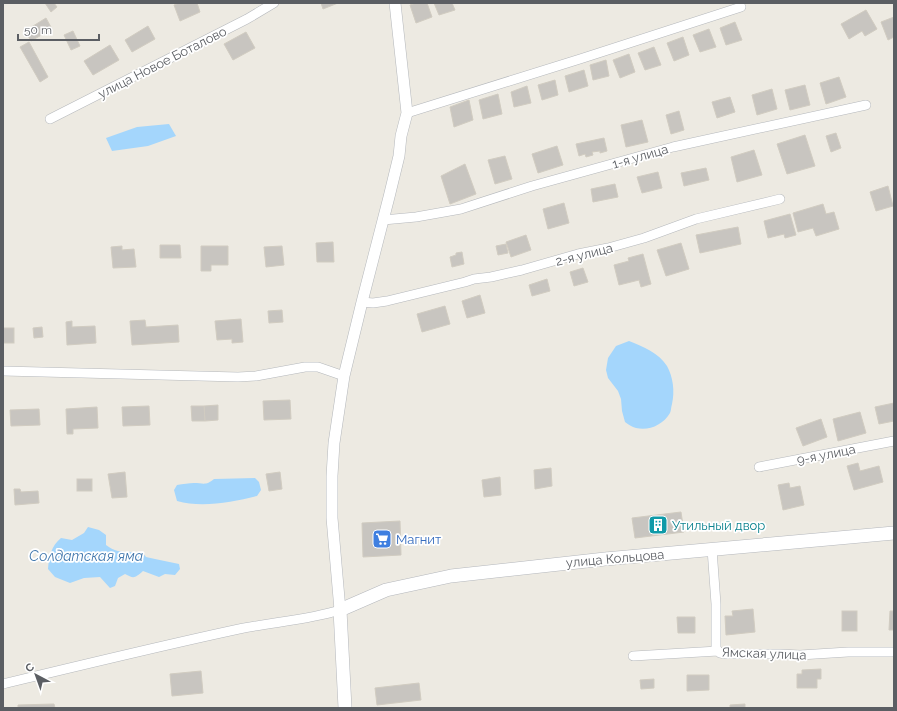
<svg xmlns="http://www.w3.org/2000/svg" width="897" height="711" font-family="Raleway,sans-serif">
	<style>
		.water { fill: #a4d6fc }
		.building { fill: #c8c5c0; stroke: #d1ccc1 }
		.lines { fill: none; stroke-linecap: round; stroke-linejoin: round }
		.minor-casing { stroke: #b5b8bc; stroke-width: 10 }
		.tertiary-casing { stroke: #b5b8bc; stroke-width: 12 }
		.secondary-casing { stroke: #b4b7bc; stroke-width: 14 }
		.minor { stroke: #fff; stroke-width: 9 }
		.tertiary { stroke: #fff; stroke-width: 11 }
		.secondary { stroke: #fff; stroke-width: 13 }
		.labels { text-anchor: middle; stroke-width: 3.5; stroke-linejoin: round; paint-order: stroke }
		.street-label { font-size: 13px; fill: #5b5e63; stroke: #fff }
		.culture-label { font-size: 13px; fill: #0d838f; stroke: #fff; text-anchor: start }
		.shop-label { font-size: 13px; fill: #366cbe; stroke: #fff; text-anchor: start }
		.water-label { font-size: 14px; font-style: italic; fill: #4278ad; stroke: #fff }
	</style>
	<rect width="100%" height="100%" fill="#edeae2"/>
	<g class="water">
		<path d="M169 124 176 136 148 146 112 151 106 138 137 127Z"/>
		<path d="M629 341C642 346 659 353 667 366 673 377 675 391 672 404 671 407 671 411 670 413 663 425 649 431 636 428 632 427 628 424 625 422L622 411 621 399 618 391 608 378 606 370 608 358 616 346Z"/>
		<path d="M255 478 259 482 261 490 257 496C233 502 202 508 177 501L174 490 177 485C183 484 189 483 194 483 203 483 206 486 214 479Z"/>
		<path d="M88 527 99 530 106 535V545C117 554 129 552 142 552L146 557 155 559 179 564 180 569 175 575 165 574 159 577 143 571C135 578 134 579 125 574L118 578 115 586 110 588 100 577 84 578 70 583 55 577 48 569C49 557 51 546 61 538L72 540 84 533Z"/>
	</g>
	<g class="building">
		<path d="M45 3H54L57 7 51 12Z"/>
		<path d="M179 3H197L200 12 180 21 174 5Z"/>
		<path d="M321 3H338L323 9Z"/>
		<path d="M416 3H427L432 17 416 23 410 5Z"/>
		<path d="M434 3H452L455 10 439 15Z"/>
		<path d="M866 10 877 29 865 36 862 31 849 39 841 24Z"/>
		<path d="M894 17V37L888 40 881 22Z"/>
		<path d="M46 18 52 29 31 41 25 31Z"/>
		<path d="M735 22 742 40 726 45 720 28Z"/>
		<path d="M148 26 155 39 132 52 125 40Z"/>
		<path d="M709 29 716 47 700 52 693 35Z"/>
		<path d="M73 31 80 46 71 50 64 35Z"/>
		<path d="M246 32 255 48 233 60 224 44Z"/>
		<path d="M683 37 689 55 674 61 667 43Z"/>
		<path d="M29 42 48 77 40 82 20 47Z"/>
		<path d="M110 45 119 60 93 75 84 61Z"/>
		<path d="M654 47 661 65 645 70 638 53Z"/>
		<path d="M629 54 635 72 620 78 613 60Z"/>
		<path d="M606 60 609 76 593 80 590 65Z"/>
		<path d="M584 70 588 86 569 92 565 76Z"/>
		<path d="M839 77 846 97 826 104 820 83Z"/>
		<path d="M555 80 558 95 542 100 538 85Z"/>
		<path d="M805 85 810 105 790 110 785 90Z"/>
		<path d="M527 86 531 103 514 107 511 92Z"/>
		<path d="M772 89 777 109 757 115 752 95Z"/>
		<path d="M498 94 502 114 483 119 479 100Z"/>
		<path d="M730 97 735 112 717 118 712 102Z"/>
		<path d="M469 100 473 120 454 127 450 107Z"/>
		<path d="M679 111 684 130 671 134 666 115Z"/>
		<path d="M642 120 648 142 626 147 621 125Z"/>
		<path d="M836 133 841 148 831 152 826 136Z"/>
		<path d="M805 135 815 166 787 174 777 144Z"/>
		<path d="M604 138 607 151 600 153V151L592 152 593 155 586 157 585 154 579 156 576 144Z"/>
		<path d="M557 146 563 165 538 173 532 154Z"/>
		<path d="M754 150 762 175 737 182 731 157Z"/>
		<path d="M505 156 512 179 495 184 488 160Z"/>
		<path d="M465 164 476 194 450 204 441 176Z"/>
		<path d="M706 168 709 180 684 186 681 173Z"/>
		<path d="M658 172 662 188 642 193 637 177Z"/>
		<path d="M615 184 618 197 593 202 591 189Z"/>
		<path d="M888 186 893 206 876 211 870 192Z"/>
		<path d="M564 203 569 223 548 229 543 209Z"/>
		<path d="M823 204 826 214 834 212 839 229 816 236 813 228 798 232 793 213Z"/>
		<path d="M790 214 796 235 785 238 784 234 768 238 764 221Z"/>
		<path d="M738 227 741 244 700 253 696 235Z"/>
		<path d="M526 235 531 250 511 257 506 242Z"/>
		<path d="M333 242 334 262H317L316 243Z"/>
		<path d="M681 243 689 269 666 276 657 250Z"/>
		<path d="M506 244 508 253 498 255 496 246Z"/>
		<path d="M160 245H180L181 258H160Z"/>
		<path d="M122 246V250L134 249 136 267 113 268 111 247Z"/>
		<path d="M201 246H228V265H211V271H201Z"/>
		<path d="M282 246 284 265 266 267 264 247Z"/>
		<path d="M462 252 464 264 452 267 450 257 456 255V253Z"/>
		<path d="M643 254 651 284 641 287 639 280 619 285 614 265 629 261 628 258Z"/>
		<path d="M583 268 588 282 574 286 570 272Z"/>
		<path d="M547 279 550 291 532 296 529 285Z"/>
		<path d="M480 295 485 313 467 318 462 301Z"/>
		<path d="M445 306 450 324 422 332 417 314Z"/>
		<path d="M282 310 283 322 269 323 268 311Z"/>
		<path d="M241 319 243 342 232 343V339L217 340 215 321Z"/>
		<path d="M145 320 146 327 178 325 179 342 132 345 130 321Z"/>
		<path d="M72 321V327L95 326 96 343 67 345 66 322Z"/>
		<path d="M42 327 43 337 34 338 33 328Z"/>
		<rect x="3" y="328" width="11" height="15"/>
		<path d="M290 400 291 419 264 420 263 401Z"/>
		<path d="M894 403V421L879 424 875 407Z"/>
		<path d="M218 405V420L205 421 204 406Z"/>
		<path d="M149 406 150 425 123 426 122 407Z"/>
		<path d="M191 406H204L205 421H192Z"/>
		<path d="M97 407 98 428 73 429V434H67L66 409Z"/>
		<path d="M39 409 40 425 11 426 10 410Z"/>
		<path d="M860 412 866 433 838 441 833 419Z"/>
		<path d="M821 419 827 437 803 446 796 428Z"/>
		<path d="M858 463 860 471 879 466 883 482 854 490 847 466Z"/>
		<path d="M551 468 552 486 535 489 534 470Z"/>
		<path d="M125 472 127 497 112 498 108 474Z"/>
		<path d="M280 472 282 489 269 491 266 474Z"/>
		<path d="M500 477 501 495 484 497 482 480Z"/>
		<rect x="77" y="479" width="15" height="12"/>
		<path d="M789 483 790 488 800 486 804 505 783 510 778 485Z"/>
		<path d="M14 489H20L21 492 38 491 39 503 15 505Z"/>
		<path d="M681 512 684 532 635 538 632 518Z"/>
		<path d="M400 521 401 555 363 557 362 523Z"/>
		<path d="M753 609 755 632 726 635 725 616H733L732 611Z"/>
		<rect x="842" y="611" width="15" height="20"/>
		<path d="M890 611H894V630H889Z"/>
		<path d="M677 617H695V633H678Z"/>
		<path d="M821 669V679H817V688H797V674H802V670Z"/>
		<path d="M201 671 203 693 172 696 170 674Z"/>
		<path d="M687 675H709V690L687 691Z"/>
		<path d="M654 679V688L641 689 640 680Z"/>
		<path d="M419 683 421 700 377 705 375 688Z"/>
		<path d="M54 704 55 708H18V705Z"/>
		<path d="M745 704V708H730V705Z"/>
	</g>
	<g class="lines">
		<g class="minor-casing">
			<g id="minor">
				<path d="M407 113 580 59 741 7"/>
				<path d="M50 119 247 19 274 3"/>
				<path d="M383 220 416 217 461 209 532 186 673 147 866 105"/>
				<path d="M362 302 373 303 387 301 465 282 474 279 491 277 522 270 578 254 608 248 644 238 696 219 780 199"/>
				<path d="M3 371 238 377 256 376 305 367H318L344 376"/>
				<path d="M759 467 894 441"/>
				<path d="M712 549 716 604V648L718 651"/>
				<path d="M633 656 718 651 720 653 726 654H780L800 655 848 652H894"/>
				<path d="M3 684C82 665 160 646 239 629 273 622 308 620 340 610"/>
			</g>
		</g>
		<g class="tertiary-casing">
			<path id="tertiary" d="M340 610 332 518V476L334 443 344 376 362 302 389 197 399 156 401 136 407 113 395 3"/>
		</g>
		<g class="secondary-casing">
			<path id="secondary" d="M345 708 340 610 386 590 451 576 605 559 894 533"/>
		</g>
		<use href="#minor" class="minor"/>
		<use href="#tertiary" class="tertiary"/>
		<use href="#secondary" class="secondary"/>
	</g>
	<defs>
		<g id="building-square" transform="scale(1)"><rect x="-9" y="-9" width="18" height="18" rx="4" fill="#0f9aa8" stroke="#fff"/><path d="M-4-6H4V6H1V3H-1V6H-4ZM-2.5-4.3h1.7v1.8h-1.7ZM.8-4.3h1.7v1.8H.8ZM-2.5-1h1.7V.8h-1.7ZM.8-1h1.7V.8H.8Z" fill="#fff"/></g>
		<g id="supermarket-square" transform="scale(1)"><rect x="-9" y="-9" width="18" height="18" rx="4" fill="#3f7fe0" stroke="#fff"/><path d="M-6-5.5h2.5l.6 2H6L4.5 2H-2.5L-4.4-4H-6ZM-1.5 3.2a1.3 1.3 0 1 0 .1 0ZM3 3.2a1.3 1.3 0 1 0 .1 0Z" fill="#fff"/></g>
	</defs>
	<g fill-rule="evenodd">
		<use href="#building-square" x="658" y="525"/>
		<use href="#supermarket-square" x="382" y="539"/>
	</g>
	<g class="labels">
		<g class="street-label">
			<text transform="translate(162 62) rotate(-27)" y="5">улица Новое Боталово</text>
			<text transform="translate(640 156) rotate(-16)" y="5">1-я улица</text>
			<text transform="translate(584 254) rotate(-14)" y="5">2-я улица</text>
			<text transform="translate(826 454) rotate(-11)" y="5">9-я улица</text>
			<text transform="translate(615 558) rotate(-5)" y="5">улица Кольцова</text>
			<text transform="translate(764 653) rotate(2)" y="5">Ямская улица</text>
		</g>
		<g class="culture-label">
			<text x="672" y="530">Утильный двор</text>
		</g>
		<g class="shop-label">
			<text x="396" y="544">Магнит</text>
		</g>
		<g class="water-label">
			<text x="86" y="561">Солдатская яма</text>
		</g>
	</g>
	<rect width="897" height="711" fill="none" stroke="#5b5e63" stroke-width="8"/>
	<g transform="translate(36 675) rotate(319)" stroke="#ffffff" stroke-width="3" paint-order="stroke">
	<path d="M0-3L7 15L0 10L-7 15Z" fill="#5b5e63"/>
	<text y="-6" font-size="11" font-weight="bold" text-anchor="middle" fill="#5b5e63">С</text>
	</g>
	<path d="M18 34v6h81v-6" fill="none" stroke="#5b5e63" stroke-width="2"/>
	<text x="24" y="34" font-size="12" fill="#5b5e63" stroke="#ffffff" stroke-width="3" paint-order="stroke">50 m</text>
</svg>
